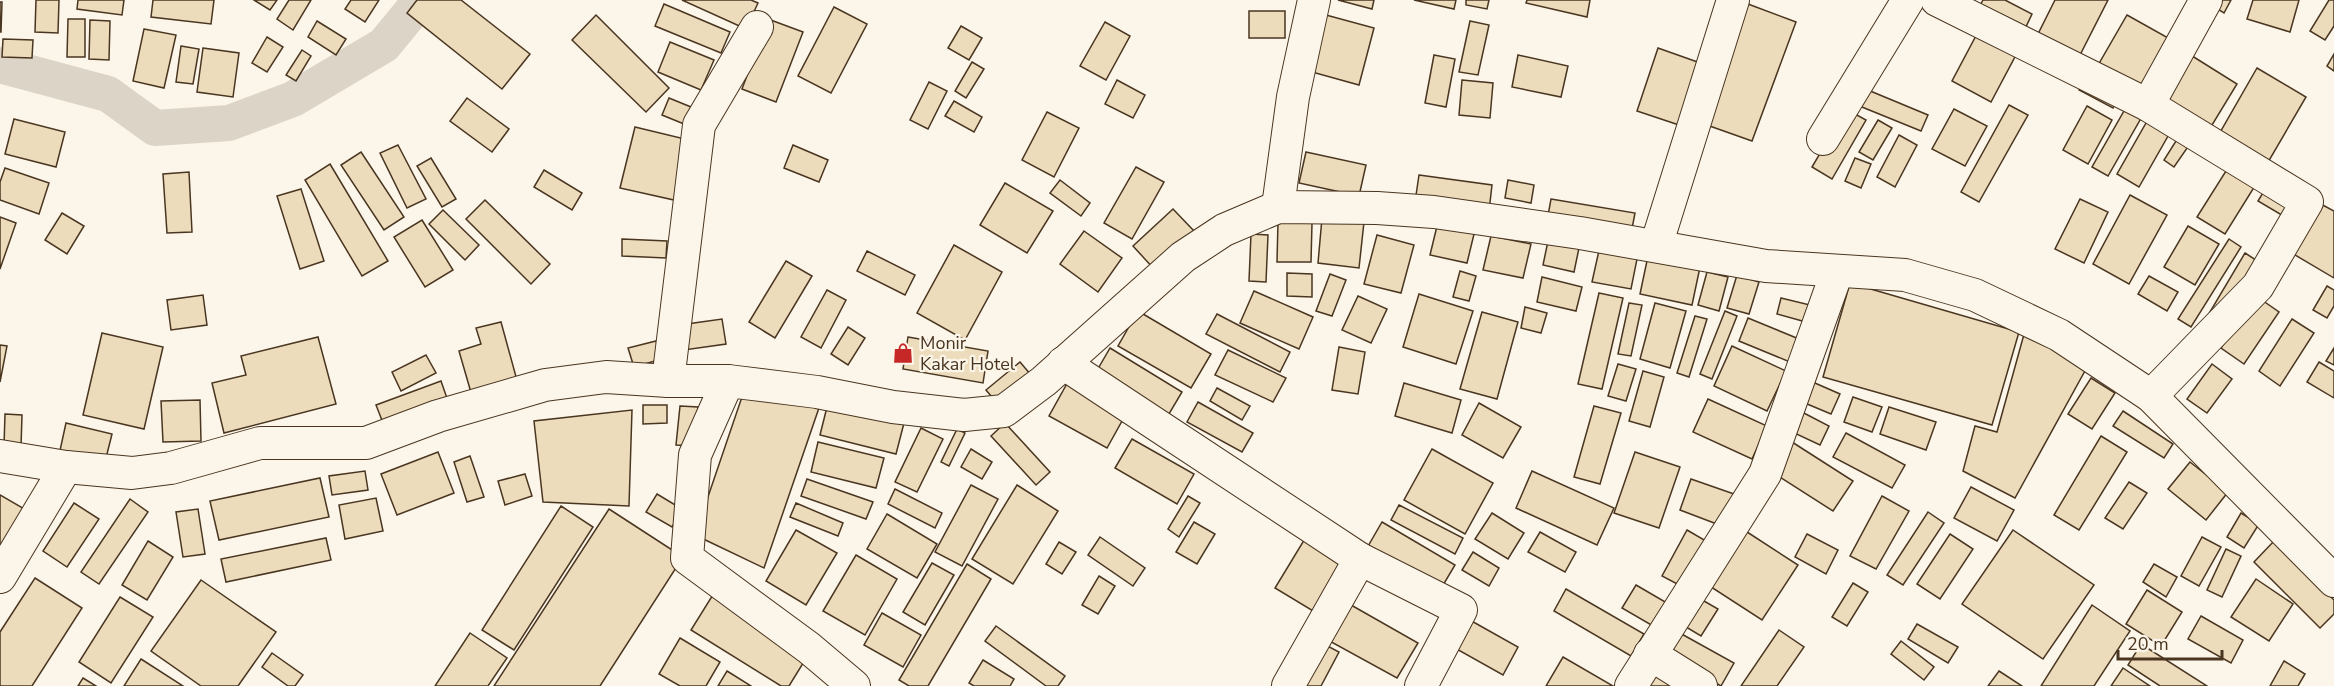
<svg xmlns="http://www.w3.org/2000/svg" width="2334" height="686" font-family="'Nunito Sans',sans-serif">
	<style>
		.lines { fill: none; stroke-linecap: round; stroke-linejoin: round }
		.canal { stroke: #dcd4c6; stroke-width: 36 }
		.building { fill: #ecdcbc; stroke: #4a3520; stroke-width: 1.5 }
		.street-casing { stroke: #4a3520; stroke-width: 34 }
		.street { stroke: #fbf6e9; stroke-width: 32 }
		.labels { text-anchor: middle; stroke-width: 4.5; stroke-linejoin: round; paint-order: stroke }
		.poi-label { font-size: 18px; fill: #4a3520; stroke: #fbf6e9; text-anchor: start }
	</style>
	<rect width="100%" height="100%" fill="#fbf6e9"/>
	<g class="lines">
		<path class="canal" d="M0 65 108 94 155 128 229 123 293 99 384 45 421 0"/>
	</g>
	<g class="building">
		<path d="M36 0H59L58 33 35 32Z"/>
		<path d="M78 0H124L122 15 77 9Z"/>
		<path d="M153 0H214L211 24 151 17Z"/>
		<path d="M254 0H277L270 10Z"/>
		<path d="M289 0H311L293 30 277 19Z"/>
		<path d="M351 0H379L365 22 345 9Z"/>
		<path d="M417 0H461L530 54 502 89 407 13Z"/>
		<path d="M682 0H751L758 3 746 29Z"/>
		<path d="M1338 0H1374L1372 9Z"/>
		<path d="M1414 0H1456L1454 9Z"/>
		<path d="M1466 0H1489L1487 9 1466 5Z"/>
		<path d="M1527 0H1590L1587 17 1526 3Z"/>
		<path d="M1983 0H2005L2032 14 2023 33 1977 11Z"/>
		<path d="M2055 0H2108L2080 55 2038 34Z"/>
		<path d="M2214 0H2231L2224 13 2211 5Z"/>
		<path d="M2253 0H2299L2290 32 2247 19Z"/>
		<path d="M2329 0H2334V26L2325 40 2310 31Z"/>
		<path d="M0 2H2L1 32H0Z"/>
		<path d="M664 4 730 32 721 53 655 26Z"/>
		<path d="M1748 4 1796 22 1752 141 1704 124Z"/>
		<path d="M834 7 867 24 831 93 798 76Z"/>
		<rect x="1249" y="11" width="36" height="27"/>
		<path d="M596 15 669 88 646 112 572 40Z"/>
		<path d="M1326 15 1374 28 1359 85 1312 72Z"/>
		<path d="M2127 15 2170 39 2141 92 2097 67Z"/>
		<path d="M68 19H85V57H67Z"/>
		<path d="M768 19 803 32 776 102 742 89Z"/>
		<path d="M90 20 110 21 109 60 89 59Z"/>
		<path d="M317 21 346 39 336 55 308 37Z"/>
		<path d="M1470 21 1489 25 1478 75 1459 72Z"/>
		<path d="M1105 22 1130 36 1106 80 1080 66Z"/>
		<path d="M961 26 982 38 969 60 948 48Z"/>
		<path d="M144 29 176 35 164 88 133 81Z"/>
		<path d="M1978 32 2017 53 1991 102 1952 81Z"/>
		<path d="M267 37 283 47 267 72 252 63Z"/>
		<path d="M3 39 33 40 32 58 2 57Z"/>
		<path d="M670 42 714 60 701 90 658 72Z"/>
		<path d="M181 46 199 49 193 84 176 82Z"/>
		<path d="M203 48 239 53 233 97 197 92Z"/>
		<path d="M1658 48 1706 65 1685 127 1637 111Z"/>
		<path d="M302 50 311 56 296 81 286 75Z"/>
		<path d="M2189 54 2237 84 2209 130 2161 101Z"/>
		<path d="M2334 54V71L2327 66Z"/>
		<path d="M1434 55 1455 59 1446 107 1425 103Z"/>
		<path d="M1518 55 1568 66 1561 97 1512 87Z"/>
		<path d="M972 62 984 69 966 98 955 91Z"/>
		<path d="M2257 68 2306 97 2267 164 2218 136Z"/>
		<path d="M1117 80 1145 95 1133 118 1105 104Z"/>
		<path d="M1462 80 1493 83 1490 118 1459 115Z"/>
		<path d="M929 82 947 91 928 129 910 120Z"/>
		<path d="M2082 82 2117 99 2113 108 2079 90Z"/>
		<path d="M1863 88 1928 115 1921 131 1857 105Z"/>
		<path d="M467 98 509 129 492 152 450 121Z"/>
		<path d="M669 98 691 107 684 124 662 115Z"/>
		<path d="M954 101 982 117 974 132 945 116Z"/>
		<path d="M2128 104 2144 113 2108 176 2092 167Z"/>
		<path d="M2009 105 2028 115 1979 202 1961 192Z"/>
		<path d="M2087 106 2112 120 2088 164 2063 150Z"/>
		<path d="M1846 109 1866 120 1832 179 1812 167Z"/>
		<path d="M1954 109 1987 126 1965 166 1932 149Z"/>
		<path d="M1047 112 1079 128 1054 177 1022 160Z"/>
		<path d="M2150 116 2172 129 2139 187 2117 174Z"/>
		<path d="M14 119 65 132 56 167 5 154Z"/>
		<path d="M1878 120 1892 128 1873 160 1859 152Z"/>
		<path d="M635 127 689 140 674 200 620 188Z"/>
		<path d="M2181 133 2192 141 2174 167 2164 160Z"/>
		<path d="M1899 135 1917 145 1895 187 1877 177Z"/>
		<path d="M398 145 426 199 407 208 380 153Z"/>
		<path d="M793 145 828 160 819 182 784 168Z"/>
		<path d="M361 152 404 217 384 230 341 165Z"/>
		<path d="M1306 152 1366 165 1359 196 1299 183Z"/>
		<path d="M431 158 456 199 442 207 417 166Z"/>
		<path d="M1855 158 1871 164 1861 188 1845 181Z"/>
		<path d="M2231 163 2258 181 2225 234 2197 217Z"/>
		<path d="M330 164 388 261 362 276 305 180Z"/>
		<path d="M1136 167 1164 182 1132 239 1104 223Z"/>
		<path d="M5 168 49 183 39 214 0 200V182Z"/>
		<path d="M544 170 582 193 572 210 534 187Z"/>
		<path d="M189 172 192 232 167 233 163 174Z"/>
		<path d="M1419 175 1492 185 1489 211 1415 202Z"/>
		<path d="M1060 180 1090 203 1081 216 1050 193Z"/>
		<path d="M1508 180 1534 185 1531 203 1505 198Z"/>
		<path d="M1005 183 1053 211 1027 253 980 225Z"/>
		<path d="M2267 186 2294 202 2285 217 2258 201Z"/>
		<path d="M301 189 324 261 300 269 277 196Z"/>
		<path d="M2130 195 2167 215 2129 284 2093 264Z"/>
		<path d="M1551 199 1635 213 1631 234 1547 221Z"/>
		<path d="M2080 199 2108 212 2084 263 2055 249Z"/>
		<path d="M485 200 550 264 531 284 466 219Z"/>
		<path d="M2319 203 2334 211V278L2290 252Z"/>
		<path d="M1173 209 1194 231 1154 269 1133 246Z"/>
		<path d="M443 210 479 245 465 260 429 224Z"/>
		<path d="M62 213 84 226 67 254 45 240Z"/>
		<path d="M0 217 16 223 0 269Z"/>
		<path d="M1322 218 1364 222 1359 268 1318 263Z"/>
		<path d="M422 220 453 270 425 287 394 237Z"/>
		<path d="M1278 222 1312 223 1311 262H1277Z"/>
		<path d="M1438 222 1475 230 1467 263 1430 255Z"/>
		<path d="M2188 226 2219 244 2195 285 2164 267Z"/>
		<path d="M1084 231 1122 258 1098 292 1060 264Z"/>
		<path d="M1251 234 1268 235 1266 282 1249 281Z"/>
		<path d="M1377 235 1414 245 1401 293 1364 284Z"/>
		<path d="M1491 236 1531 244 1523 278 1483 270Z"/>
		<path d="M622 239 667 241 666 258 622 256Z"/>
		<path d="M2229 239 2241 247 2191 327 2178 319Z"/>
		<path d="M1548 241 1579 248 1574 272 1543 265Z"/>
		<path d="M954 245 1002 272 965 340 917 313Z"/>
		<path d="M1600 246 1638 254 1631 289 1592 282Z"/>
		<path d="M867 251 915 275 905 295 857 271Z"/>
		<path d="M2245 253 2256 260 2214 328 2204 322Z"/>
		<path d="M1648 256 1700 267 1692 305 1640 294Z"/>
		<path d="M786 261 812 276 775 338 749 322Z"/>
		<path d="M1460 271 1476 276 1469 301 1453 297Z"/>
		<path d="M1707 272 1728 277 1719 311 1698 305Z"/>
		<path d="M1287 273 1312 274V297L1287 296Z"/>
		<path d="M1330 274 1346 280 1332 316 1316 311Z"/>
		<path d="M1737 275 1759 282 1749 314 1727 308Z"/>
		<path d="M2149 276 2178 292 2167 311 2138 294Z"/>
		<path d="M1542 277 1582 287 1576 311 1537 302Z"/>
		<path d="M1850 283 2019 332 1992 425 1823 377Z"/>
		<path d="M2327 286 2334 290V306L2327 318 2313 310Z"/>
		<path d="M827 290 846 300 821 348 801 337Z"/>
		<path d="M1254 291 1313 317 1299 349 1240 323Z"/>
		<path d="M1599 293 1623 298 1602 389 1578 384Z"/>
		<path d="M1419 294 1473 311 1456 364 1403 347Z"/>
		<path d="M203 295 207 325 171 330 167 300Z"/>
		<path d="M1358 296 1387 309 1371 343 1342 330Z"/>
		<path d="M2256 296 2279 312 2244 364 2221 348Z"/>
		<path d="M1781 298 1810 305 1806 322 1777 314Z"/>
		<path d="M1629 303 1642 305 1631 356 1618 354Z"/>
		<path d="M1655 303 1686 311 1670 368 1640 359Z"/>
		<path d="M1525 307 1547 313 1541 333 1521 328Z"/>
		<path d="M1138 311 1211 354 1191 388 1118 346Z"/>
		<path d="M1725 311 1737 316 1712 379 1700 374Z"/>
		<path d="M1482 312 1518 322 1497 399 1460 389Z"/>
		<path d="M1217 314 1290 352 1280 372 1206 334Z"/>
		<path d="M1695 316 1707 319 1689 377 1677 373Z"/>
		<path d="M1748 318 1799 339 1790 362 1739 341Z"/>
		<path d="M722 319 726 344 684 350 680 325Z"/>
		<path d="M2292 319 2314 333 2280 386 2259 371Z"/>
		<path d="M501 322 518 384 472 396 459 351 481 344 476 328Z"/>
		<path d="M848 327 865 338 848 365 831 354Z"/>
		<path d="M2026 327 2086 369 2015 498 1963 471 1975 426 1997 432Z"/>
		<path d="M102 333 163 347 144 429 83 415Z"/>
		<path d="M318 337 336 404 224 433 212 383 246 375 241 356Z"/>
		<path d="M908 337 988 351 983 383 903 369Z"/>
		<path d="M656 341 662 359 634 367 628 348Z"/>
		<path d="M0 345 7 346 0 382Z"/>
		<path d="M1732 346 1786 371 1767 411 1714 386Z"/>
		<path d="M1339 347 1365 352 1358 394 1332 390Z"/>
		<path d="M1110 348 1182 392 1166 419 1095 374Z"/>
		<path d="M2334 348V365L2326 361Z"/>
		<path d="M1228 350 1286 378 1273 402 1215 375Z"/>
		<path d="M426 355 436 373 401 391 392 372Z"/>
		<path d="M1020 362 1031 375 997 403 986 390Z"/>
		<path d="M2319 362 2334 371V398L2307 382Z"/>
		<path d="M1618 364 1636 369 1626 401 1608 396Z"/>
		<path d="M2212 364 2232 379 2207 413 2187 399Z"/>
		<path d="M1643 371 1664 377 1650 427 1629 421Z"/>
		<path d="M2091 378 2115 393 2092 429 2068 414Z"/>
		<path d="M1069 380 1127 412 1107 448 1049 416Z"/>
		<path d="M1808 380 1840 394 1831 414 1800 401Z"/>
		<path d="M441 381 449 404 385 428 376 405Z"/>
		<path d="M1404 383 1461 400 1452 433 1395 416Z"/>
		<path d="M1217 388 1250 406 1242 420 1210 401Z"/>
		<path d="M744 391 821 402 764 568 695 535Z"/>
		<path d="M1853 397 1882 407 1872 432 1844 422Z"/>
		<path d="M1708 399 1767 426 1752 459 1693 432Z"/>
		<path d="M200 400 201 441 163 442 161 401Z"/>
		<path d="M1198 402 1253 433 1242 452 1187 422Z"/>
		<path d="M828 403 904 423 896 454 820 435Z"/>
		<path d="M1479 403 1521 427 1503 458 1462 435Z"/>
		<path d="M643 405H667V423L643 424Z"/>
		<path d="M680 406 698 407 694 446 676 445Z"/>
		<path d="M1594 406 1621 413 1600 484 1574 477Z"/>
		<path d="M1889 407 1936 422 1926 450 1880 434Z"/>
		<path d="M632 410 629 506 543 502 534 421Z"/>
		<path d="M1800 411 1829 426 1820 445 1790 431Z"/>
		<path d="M2123 411 2173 444 2164 458 2113 426Z"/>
		<path d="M5 414 22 415 21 447 4 446Z"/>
		<path d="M66 423 112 434 104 466 59 455Z"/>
		<path d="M1005 423 1050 472 1036 485 991 436Z"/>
		<path d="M921 428 943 439 917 492 895 482Z"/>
		<path d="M957 429 965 433 949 466 941 462Z"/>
		<path d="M1846 433 1905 465 1892 488 1833 457Z"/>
		<path d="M2101 436 2127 452 2079 530 2054 515Z"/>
		<path d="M1132 439 1194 474 1177 504 1115 468Z"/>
		<path d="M818 442 884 458 876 488 811 472Z"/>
		<path d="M1792 442 1853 481 1833 511 1772 472Z"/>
		<path d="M971 449 992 462 982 479 961 467Z"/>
		<path d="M1432 449 1493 483 1465 534 1404 500Z"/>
		<path d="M438 452 454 493 397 515 381 474Z"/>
		<path d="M1635 452 1680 467 1659 528 1614 513Z"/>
		<path d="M470 456 484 497 467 502 454 462Z"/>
		<path d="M2190 462 2228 492 2206 520 2168 489Z"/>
		<path d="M365 471 368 490 332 495 329 476Z"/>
		<path d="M1532 471 1614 508 1597 545 1516 508Z"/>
		<path d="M525 474 532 496 505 505 498 481Z"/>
		<path d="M320 478 329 517 219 540 210 501Z"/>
		<path d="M807 479 873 502 866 519 801 496Z"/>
		<path d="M1691 479 1734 494 1722 526 1680 510Z"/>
		<path d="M2129 482 2147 493 2123 529 2105 518Z"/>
		<path d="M971 485 998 499 962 566 935 552Z"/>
		<path d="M1017 485 1058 511 1013 584 972 559Z"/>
		<path d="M1971 487 2014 510 1997 541 1954 518Z"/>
		<path d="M895 489 942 513 935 528 888 504Z"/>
		<path d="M657 494 682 509 672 527 646 512Z"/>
		<path d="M0 495 33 514 0 568Z"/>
		<path d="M1188 496 1200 503 1179 537 1168 529Z"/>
		<path d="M1882 496 1909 511 1876 569 1850 556Z"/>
		<path d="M376 498 383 531 345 539 339 505Z"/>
		<path d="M130 499 148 512 99 584 81 572Z"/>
		<path d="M74 503 99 519 67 567 43 551Z"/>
		<path d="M796 503 843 523 838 536 790 517Z"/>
		<path d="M1399 505 1463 538 1455 554 1391 520Z"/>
		<path d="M561 506 593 527 514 650 482 630Z"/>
		<path d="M198 509 205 554 183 557 176 512Z"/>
		<path d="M609 509 683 557 600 686H494Z"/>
		<path d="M1928 512 1944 523 1903 585 1887 575Z"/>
		<path d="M1492 513 1524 533 1508 559 1475 539Z"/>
		<path d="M2241 513 2259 524 2244 548 2227 537Z"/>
		<path d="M887 514 937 544 917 578 867 549Z"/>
		<path d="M1194 522 1215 534 1197 564 1176 552Z"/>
		<path d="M1382 522 1455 565 1439 592 1367 548Z"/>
		<path d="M796 530 837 553 806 605 766 581Z"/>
		<path d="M1687 530 1706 541 1681 586 1662 576Z"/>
		<path d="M1744 530 1798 565 1762 620 1708 585Z"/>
		<path d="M2013 530 2094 585 2043 659 1962 604Z"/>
		<path d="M1309 532 1356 561 1323 617 1275 588Z"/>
		<path d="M1540 532 1576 552 1565 572 1528 552Z"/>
		<path d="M1807 534 1838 550 1826 574 1795 557Z"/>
		<path d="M1950 534 1973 549 1940 599 1917 584Z"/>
		<path d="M1100 537 1145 568 1133 586 1088 555Z"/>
		<path d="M2202 537 2221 547 2199 586 2181 576Z"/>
		<path d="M326 538 331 560 226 582 221 559Z"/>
		<path d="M148 541 173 557 147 600 122 585Z"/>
		<path d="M2274 541 2334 600V614L2320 628 2254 562Z"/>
		<path d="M1059 542 1076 552 1062 574 1046 564Z"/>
		<path d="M2226 549 2241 556 2222 597 2207 590Z"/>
		<path d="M1473 552 1499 568 1489 586 1462 570Z"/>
		<path d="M856 555 897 579 865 635 823 611Z"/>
		<path d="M932 563 954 575 925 625 903 612Z"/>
		<path d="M967 564 991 579 928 686H909L899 680Z"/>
		<path d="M2154 564 2177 577 2166 597 2143 582Z"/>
		<path d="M1099 576 1115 586 1098 614 1082 605Z"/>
		<path d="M35 578 82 608 32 686H0V632Z"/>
		<path d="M2256 579 2293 604 2269 641 2231 617Z"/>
		<path d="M201 580 276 632 238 686H201L151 651Z"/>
		<path d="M1853 583 1868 592 1847 626 1832 617Z"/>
		<path d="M1636 585 1667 603 1653 626 1622 608Z"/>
		<path d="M1566 589 1644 634 1631 656 1554 611Z"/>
		<path d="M2147 590 2182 612 2161 646 2126 624Z"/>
		<path d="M714 593 810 652 789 686H781L691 630Z"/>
		<path d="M120 597 153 617 111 683 79 662Z"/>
		<path d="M1697 597 1718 609 1701 636 1681 624Z"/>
		<path d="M1344 601 1418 643 1397 678 1324 638Z"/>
		<path d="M2092 605 2130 631 2094 686H2041Z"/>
		<path d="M882 613 921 635 903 667 864 645Z"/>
		<path d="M2201 616 2243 640 2231 663 2188 639Z"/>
		<path d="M1468 619 1518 647 1503 675 1453 647Z"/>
		<path d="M1917 624 1958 647 1948 663 1908 639Z"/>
		<path d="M996 626 1065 676 1058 686H1046L985 641Z"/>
		<path d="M1779 630 1804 647 1777 686H1741Z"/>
		<path d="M1678 632 1734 663 1721 686 1665 654Z"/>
		<path d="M470 633 507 658 488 686H435Z"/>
		<path d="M680 638 720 662 706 686H680L659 674Z"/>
		<path d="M1901 641 1934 667 1924 680 1891 654Z"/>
		<path d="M1320 642 1339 652 1321 686H1295Z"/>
		<path d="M2141 644 2207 686H2160L2128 665Z"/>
		<path d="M272 653 303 675 295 686H288L262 667Z"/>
		<path d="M1563 657 1613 686H1546Z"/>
		<path d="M141 659 183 686H124Z"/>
		<path d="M983 660 1014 679 1010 686H974L969 683Z"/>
		<path d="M2284 661 2305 674 2298 686H2270Z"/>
		<path d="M1651 663 1678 686H1641Z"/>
		<path d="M2123 668 2150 686H2111Z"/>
		<path d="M727 671 751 686H718Z"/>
		<path d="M1999 671 2022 686H1988Z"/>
		<path d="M83 678 96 686H78Z"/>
	</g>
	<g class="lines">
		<g class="street-casing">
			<g id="street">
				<path d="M1937 0 2148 105 2307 202 2258 286 2151 396"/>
				<path d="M2148 105 2206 0"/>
				<path d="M1823 139 1908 0"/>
				<path d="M1278 207 1293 97 1314 0"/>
				<path d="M1656 246 1733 0"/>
				<path d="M1063 363 1360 559"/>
				<path d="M668 381 699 125 757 27"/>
				<path d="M728 381 695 455 687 558 809 648 854 686"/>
				<path d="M0 456 66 467 132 473 171 468 260 443H366L438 416 545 385 606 377 668 381H728L817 392 893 407 964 415 1004 411 1044 381 1183 257 1224 230 1278 207 1377 208 1434 212 1580 233 1766 266 1905 275 1975 295 2059 335 2151 396 2334 581"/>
				<path d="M0 577 66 467"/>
				<path d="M1650 654 1701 686"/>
				<path d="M1288 686 1360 559 1461 610 1421 686"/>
				<path d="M1631 686 1765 474 1837 272"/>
			</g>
		</g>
		<use href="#street" class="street"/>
	</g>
	<defs>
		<g id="shop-bare" transform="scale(1.62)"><path d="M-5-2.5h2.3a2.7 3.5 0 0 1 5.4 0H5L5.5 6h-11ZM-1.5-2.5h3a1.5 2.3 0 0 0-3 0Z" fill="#c62828" stroke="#fbf6e9" stroke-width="2.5" paint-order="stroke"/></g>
	</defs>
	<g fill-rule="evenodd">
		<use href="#shop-bare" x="903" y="353"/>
	</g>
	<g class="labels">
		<g class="poi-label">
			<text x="920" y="349">Monir<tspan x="920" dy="21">Kakar Hotel</tspan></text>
		</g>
	</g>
	<path d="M2118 650v9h104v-9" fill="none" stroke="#4a3520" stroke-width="3"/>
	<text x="2127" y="650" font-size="18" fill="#4a3520" stroke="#fbf6e9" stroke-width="4.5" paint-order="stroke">20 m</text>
</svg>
